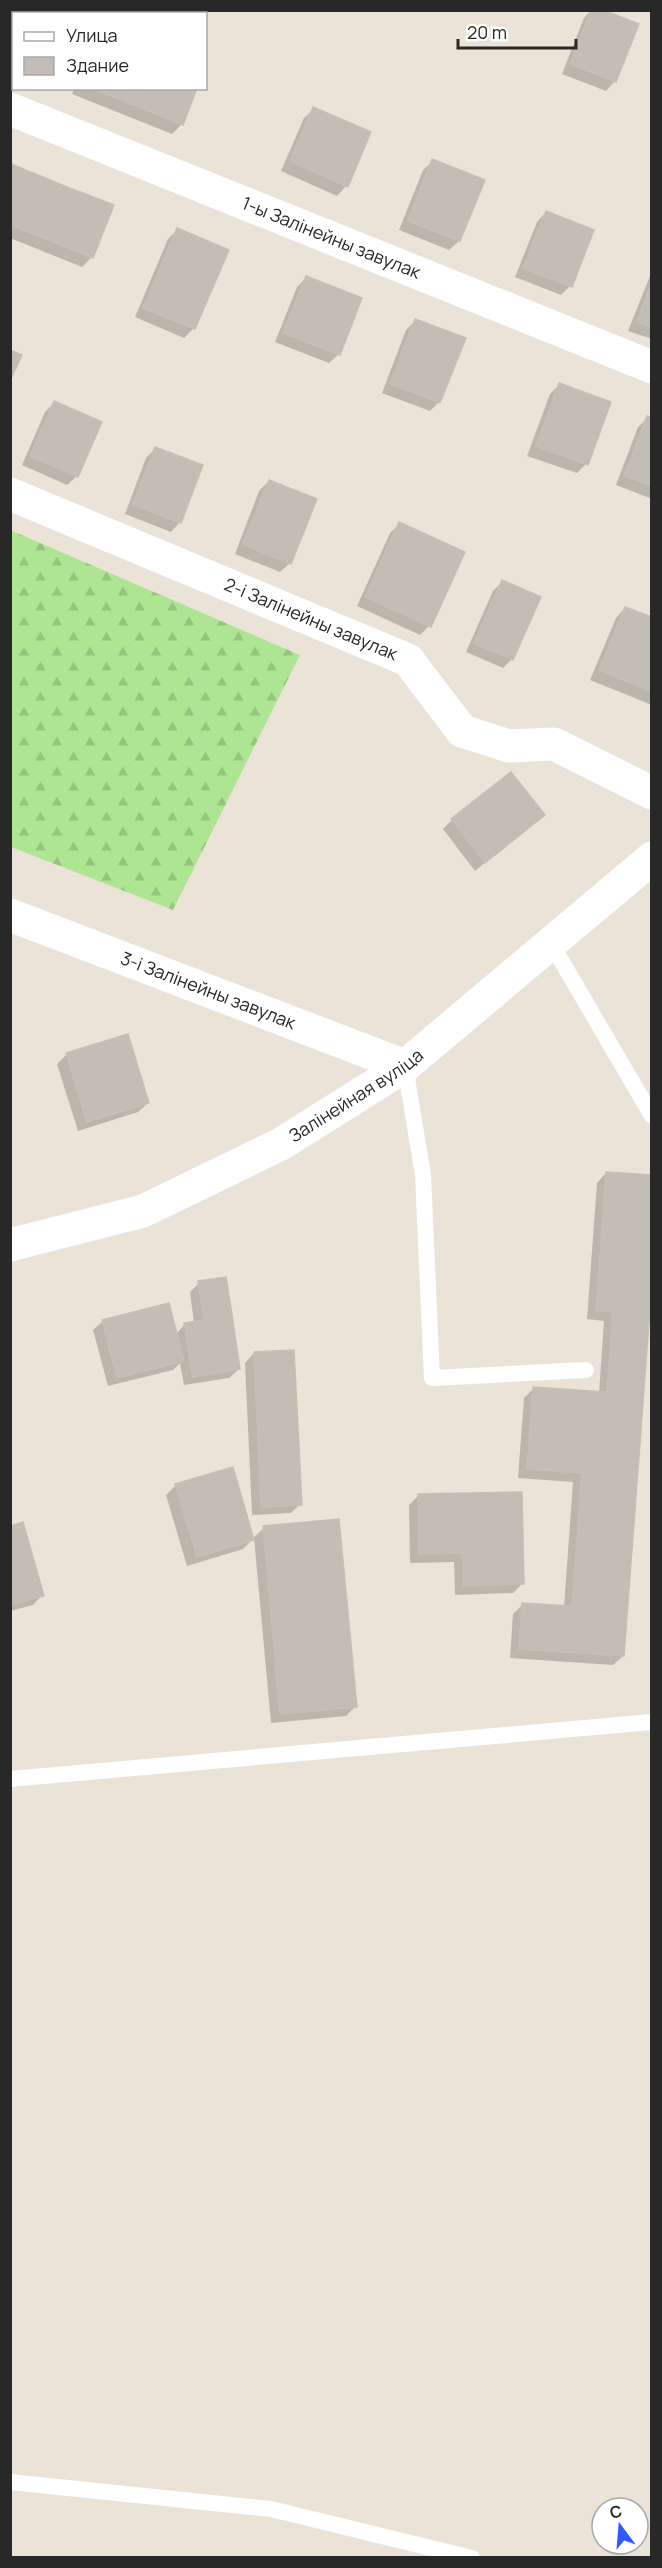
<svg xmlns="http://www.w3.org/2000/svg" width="662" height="2568" font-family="Manrope,sans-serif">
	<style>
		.forest { fill: url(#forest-firs) }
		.shadow { fill: #0003 }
		.building { fill: #c3bdb5; stroke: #c7bfb2; stroke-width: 1.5 }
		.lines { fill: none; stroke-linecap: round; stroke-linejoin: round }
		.lane { stroke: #fff; stroke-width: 16 }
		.street { stroke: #fff; stroke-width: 33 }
		.secondary { stroke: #fff; stroke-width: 33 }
		.labels { text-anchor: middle; stroke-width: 4.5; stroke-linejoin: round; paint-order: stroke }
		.street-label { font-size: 18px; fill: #282828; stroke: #fff }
	</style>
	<defs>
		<pattern id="forest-firs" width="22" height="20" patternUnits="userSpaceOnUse" patternTransform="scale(1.5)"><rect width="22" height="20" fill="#aee592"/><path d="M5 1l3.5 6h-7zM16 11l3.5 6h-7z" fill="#96c47e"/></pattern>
	</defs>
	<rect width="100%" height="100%" fill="#ebe3d8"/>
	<path class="forest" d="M10 530 300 655 173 910 11 847Z"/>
	<g class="shadow">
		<path d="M591 10H599L615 81 606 91 562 74 584 18Z"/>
		<path d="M74 88H196L181 125 172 134 72 94Z"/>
		<path d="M314 109 369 133 346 186 337 196 281 171 304 118Z"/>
		<path d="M433 161 459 241 449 250 399 230 423 170Z"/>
		<path d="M12 166 92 257 82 267 10 238Z"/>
		<path d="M546 212 570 286 561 295 515 277 537 222Z"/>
		<path d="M177 230 194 328 184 338 135 317 168 239Z"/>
		<path d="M652 271V339L628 331Z"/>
		<path d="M306 278 339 354 329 363 275 342 297 287Z"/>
		<path d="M416 320 439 402 430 411 382 393 406 330Z"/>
		<path d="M559 385 586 464 577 473 527 456 550 394Z"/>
		<path d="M54 403 77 476 67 485 22 465 45 412Z"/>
		<path d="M648 418 652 419V499L616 485 638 427Z"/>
		<path d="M155 449 180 522 171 532 125 514 146 458Z"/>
		<path d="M269 481 290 563 280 572 235 554 259 491Z"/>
		<path d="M400 524 429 626 420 635 357 606 390 533Z"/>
		<path d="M502 582 512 659 503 668 466 652 493 591Z"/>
		<path d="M625 608 652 619V705L590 680 616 618Z"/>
		<path d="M543 815 475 871 443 829 452 820Z"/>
		<path d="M67 1054 148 1103 138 1112 78 1131 57 1064Z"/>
		<path d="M606 1173 652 1177 623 1656 613 1665 510 1658 513 1614 523 1604 564 1607 573 1482 518 1478 524 1398 533 1389 599 1393 604 1321 587 1319 597 1183Z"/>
		<path d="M199 1283 239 1369 229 1378 184 1385 180 1363 173 1370 108 1386 93 1330 103 1321 176 1334 185 1324 194 1323 190 1292Z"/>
		<path d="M254 1353 300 1504 291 1513 252 1515 245 1363Z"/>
		<path d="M176 1485 252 1539 264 1528 355 1707 346 1716 271 1723 254 1538 243 1549 187 1566 166 1495Z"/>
		<path d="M418 1496 522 1584 513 1593 455 1595 454 1562 410 1563 409 1505Z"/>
		<path d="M10 1527 42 1595 33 1605 10 1611Z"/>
	</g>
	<g class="building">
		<path d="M591 10H603L639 24 616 82 570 64Z"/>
		<path d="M91 88H138L131 104Z"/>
		<path d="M138 88H197L183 125 131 104Z"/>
		<path d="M313 107 371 132 348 187 290 161Z"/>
		<path d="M432 159 485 180 460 241 408 221Z"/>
		<path d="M11 164 62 185 41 237 10 225Z"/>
		<path d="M62 185 114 205 93 258 41 237Z"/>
		<path d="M546 211 594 230 572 287 523 268Z"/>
		<path d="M177 228 229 250 195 329 143 308Z"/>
		<path d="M306 276 362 298 340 355 283 333Z"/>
		<path d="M652 280V327L637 322Z"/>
		<path d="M415 319 466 338 440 403 390 384Z"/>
		<path d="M10 350 22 355 10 381Z"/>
		<path d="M559 383 611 402 588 465 536 446Z"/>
		<path d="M54 401 102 422 78 477 30 456Z"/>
		<path d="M647 416 652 418V486L624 476Z"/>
		<path d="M155 447 203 465 181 523 133 505Z"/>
		<path d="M269 480 317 499 291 564 243 544Z"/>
		<path d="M399 522 465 552 431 627 365 597Z"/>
		<path d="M502 580 541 597 513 660 474 643Z"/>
		<path d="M625 607 652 617V692L599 670Z"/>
		<path d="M511 772 545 815 485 863 451 819Z"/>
		<path d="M128 1034 149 1103 87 1122 66 1053Z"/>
		<path d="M606 1172 652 1175V1282L624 1656 519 1649 522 1603 572 1606 582 1473 527 1469 533 1387 607 1392 613 1312 596 1311Z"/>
		<path d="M226 1277 232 1315 204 1320 198 1281Z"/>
		<path d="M169 1303 184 1361 117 1378 102 1320Z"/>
		<path d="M232 1315 240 1369 193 1377 184 1323Z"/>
		<path d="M294 1350 302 1505 261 1507 254 1352Z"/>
		<path d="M233 1467 254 1540 197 1557 175 1484Z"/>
		<path d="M522 1492 524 1584 463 1586V1553L419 1554 418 1494Z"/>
		<path d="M339 1519 357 1707 280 1714 263 1526Z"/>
		<path d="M23 1522 44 1596 10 1605V1526Z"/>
	</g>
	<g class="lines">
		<g class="lane">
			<path d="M551 943 652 1116"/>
			<path d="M405 1066 423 1175 432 1378 586 1370"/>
			<path d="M10 1779 652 1722"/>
			<path d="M10 2482 271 2509 472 2558"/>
		</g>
		<g class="street">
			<path id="s1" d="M10 109 652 367"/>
			<path id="s2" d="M10 494 408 660 462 731 509 746 554 744 652 793"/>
			<path id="s3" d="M10 915 405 1066"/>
		</g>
		<path class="secondary" id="s4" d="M10 1245 143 1211 281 1144 405 1066 652 858"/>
	</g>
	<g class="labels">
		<g class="street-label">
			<text dy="6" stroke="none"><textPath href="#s1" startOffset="346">1-ы Залінейны завулак</textPath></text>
			<text dy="6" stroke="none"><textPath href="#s2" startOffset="326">2-і Залінейны завулак</textPath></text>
			<text dy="6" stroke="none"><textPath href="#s3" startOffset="212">3-і Залінейны завулак</textPath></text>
			<text dy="6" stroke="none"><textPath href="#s4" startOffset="380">Залінейная вуліца</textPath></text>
		</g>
	</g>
	<rect width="662" height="2568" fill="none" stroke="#282828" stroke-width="24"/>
	<rect x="12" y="12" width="195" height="78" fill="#ffffff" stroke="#a9a9a9" stroke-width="1.5"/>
	<rect x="24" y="32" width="30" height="9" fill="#ffffff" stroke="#a9a9a9" stroke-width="1.5"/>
	<text x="66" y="42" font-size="18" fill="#282828">Улица</text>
	<rect x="24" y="57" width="30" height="18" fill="#c3bdb5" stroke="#a9a9a9" stroke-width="1.5"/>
	<text x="66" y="72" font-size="18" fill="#282828">Здание</text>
	<g transform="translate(620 2526) rotate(344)"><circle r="28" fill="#ffffff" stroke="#a9a9a9" stroke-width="1.5"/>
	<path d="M0-4.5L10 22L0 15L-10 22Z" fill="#3258ff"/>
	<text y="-9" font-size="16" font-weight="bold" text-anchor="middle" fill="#282828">С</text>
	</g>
	<path d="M458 39v9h118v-9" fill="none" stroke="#282828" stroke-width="3"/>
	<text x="467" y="39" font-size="18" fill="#282828" stroke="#ffffff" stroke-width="4.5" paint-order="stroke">20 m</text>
</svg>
